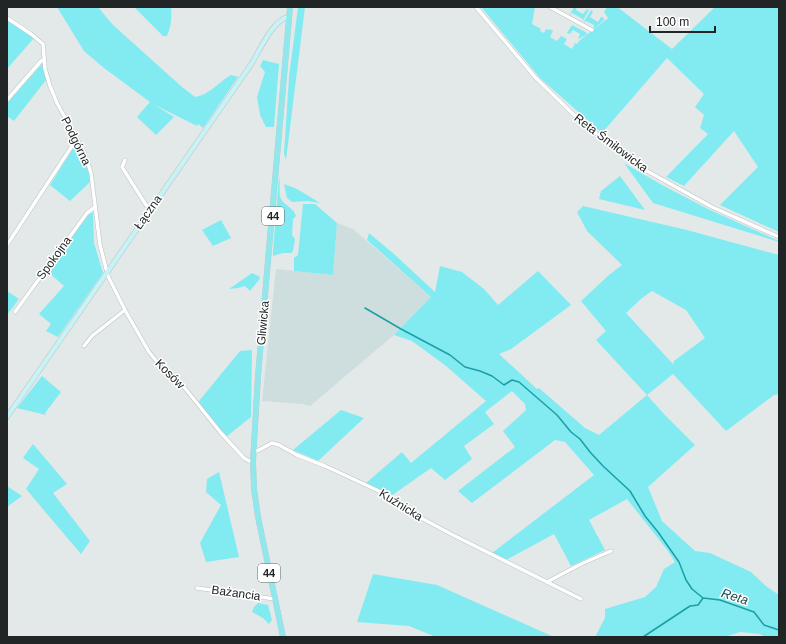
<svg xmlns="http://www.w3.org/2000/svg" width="786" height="644" font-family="Arial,sans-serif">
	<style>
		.built { fill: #cededf }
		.green { fill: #81ebf1; fill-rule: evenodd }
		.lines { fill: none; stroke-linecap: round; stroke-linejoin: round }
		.stream { stroke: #1b9ea5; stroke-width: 1.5 }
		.street-casing { stroke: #bbc1c2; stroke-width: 4.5 }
		.secondary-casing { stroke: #bbc1c2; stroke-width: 5.5 }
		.primary-casing { stroke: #c6c6c6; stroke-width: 6 }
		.street { stroke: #fff; stroke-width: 3.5 }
		.secondary { stroke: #c8f3f6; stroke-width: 4.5 }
		.primary { stroke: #91e8ec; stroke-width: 5.5 }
		.labels { text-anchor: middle; stroke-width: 3; stroke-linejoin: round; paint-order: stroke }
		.shield { fill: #fff; stroke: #646666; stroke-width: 1 }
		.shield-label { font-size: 11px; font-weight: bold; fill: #222525 }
		.street-label { font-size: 12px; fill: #222525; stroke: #fff }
		.water-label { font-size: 13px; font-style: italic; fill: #1a4d50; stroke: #fff }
	</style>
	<rect width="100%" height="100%" fill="#e3e9e9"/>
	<path class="built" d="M337 223 353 229 431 297 394 335 310 406 303 404 262 401 276 269 333 275Z"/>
	<g class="green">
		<path d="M57 7H98L113 25 182 87 195 97C209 95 219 82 231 75L238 77 203 128 198 124 197 126 155 105 174 117 156 135 137 117 150 102 104 68 84 51Z"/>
		<path d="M134 7H171C172 17 171 27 167 36H163Z"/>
		<path d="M298 7H305L286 160 284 154 289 77Z"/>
		<path d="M481 7H538H535L532 24 541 29 540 31 544 33 546 29 548 30 549 29 553 31 550 37 557 41 561 36 567 39 564 44 572 49 575 43 577 44 580 40 607 19 608 18 604 12 607 7H616L620 9 672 49 715 7H779V232L720 205 758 167 734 131 684 186 666 177 708 134 700 128 704 115 695 107 704 94 667 58 602 133 540 78Z"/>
		<path d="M574 7H577L576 10 583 14 587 9 589 10 582 22 583 19 572 13 569 16Z"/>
		<path d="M591 10 593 12 590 17 598 22 601 17 604 18V20L594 29V25L586 21 583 23Z"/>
		<path d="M7 20 34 38 7 69Z"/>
		<path d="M572 25 587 33 586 35 578 39 580 34 573 30 570 34 567 33Z"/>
		<path d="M263 60 279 64 274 127H266L260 115 257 97 265 72 260 66Z"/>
		<path d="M42 64 46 80 14 121 7 116V103Z"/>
		<path d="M77 147 90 174V182L70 201 50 185 72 150Z"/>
		<path d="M624 163 662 185 710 210 779 241V242L653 203Z"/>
		<path d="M620 176 645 210 599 199 601 191Z"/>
		<path d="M279 177C281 182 278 192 281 199 285 206 294 208 296 216L293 219 292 235 295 239 293 251 291 253H283L273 256V251Z"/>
		<path d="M284 184 297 189 320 203 308 201 292 202 287 198Z"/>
		<path d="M303 204H315L337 223 333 275 294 271V258L298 255Z"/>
		<path d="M583 206 687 230 779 255V394L774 395 726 431 673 374 647 395 663 413 695 445 648 487 662 521 695 551 710 553 751 572 766 586 779 595V637H765L760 634 740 632 725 637H595L605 618V609L645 597 656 587 664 569 675 562 668 551 627 499 589 520 605 550 571 566 554 534 506 560 492 553 594 475 565 442 555 440 472 503 458 491 515 447 503 431 526 410 525 404 512 391 485 412 494 424 464 446 472 459 445 480 431 468 391 496 366 483 402 452 411 463 486 401 446 366 412 341 394 335 431 297 367 240 369 233 394 254 435 292 440 266 462 272 484 289 498 305 538 271 571 305 511 349 499 354 537 389 539 388 585 428 599 435 647 395 596 340 606 331 581 301 609 275 622 265 587 231 577 212ZM652 291 686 310 705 338 674 361 673 364 626 313 642 298Z"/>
		<path d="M93 212 94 243 103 273 58 337 46 331 51 324 39 314 64 286 47 271 88 215Z"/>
		<path d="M221 220 231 238 213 246 202 230Z"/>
		<path d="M252 273 260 277 259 280 250 291 245 286 238 288 229 289Z"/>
		<path d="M7 291 19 299 7 315Z"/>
		<path d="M252 350 251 417 226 437 198 406 199 401 240 351Z"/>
		<path d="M42 376 61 392 45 413 46 415 17 408Z"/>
		<path d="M341 410 364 418 318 461 293 450Z"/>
		<path d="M33 444 67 484 53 493 90 541 81 554 26 489 39 469 23 458Z"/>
		<path d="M219 472 239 557 206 562 200 543 221 505 206 492 207 479Z"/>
		<path d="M7 486 22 496 7 507Z"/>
		<path d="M373 574 437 585 554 637H436L409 626 357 622Z"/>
		<path d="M258 603 268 605 272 620 269 624 263 618 252 612 254 607Z"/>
	</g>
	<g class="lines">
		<g class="stream">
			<path d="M365 308 401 329 450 355 465 367 480 371 492 376 504 385 512 380 519 382 557 415 571 432 580 439 590 452 603 466 630 491 645 516 658 532 679 562 686 580 692 589 703 598 720 600 754 612 764 625 779 630"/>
			<path d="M643 637 690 606 698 605 703 598"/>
		</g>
		<g class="street-casing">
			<g id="street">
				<path d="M476 7 535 77 577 118 618 151 640 167 712 207 779 237"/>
				<path d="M550 7 592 30"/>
				<path d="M7 18 31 34 43 44 45 69 50 86 57 103 84 152 91 173 100 245 108 276 125 310 149 352 162 368 184 387 221 433 244 458 249 461H253"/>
				<path d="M7 100 41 61 44 60"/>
				<path d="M125 160 122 167 146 205 151 209"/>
				<path d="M7 245 72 146 78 143"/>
				<path d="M15 312 87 213 95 207"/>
				<path d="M84 346 92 336 125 310"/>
				<path d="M253 452 259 450 272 443 279 445 297 455 325 466 381 492 423 519 451 534 581 599"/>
				<path d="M547 582 581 564 611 551"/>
				<path d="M197 588 275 599"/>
			</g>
		</g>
		<g class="secondary-casing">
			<path id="secondary" d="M7 417 252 63C260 50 273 19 289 17"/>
		</g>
		<g class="primary-casing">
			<path id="primary" d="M283 637 258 517 254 489 253 461 258 376 290 7"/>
		</g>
		<use href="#street" class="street"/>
		<use href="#secondary" class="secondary"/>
		<use href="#primary" class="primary"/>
	</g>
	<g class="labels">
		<g class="shield">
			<rect x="262" y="207" width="22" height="18" rx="3"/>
			<rect x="258" y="564" width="22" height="18" rx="3"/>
		</g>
		<g class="shield-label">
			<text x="273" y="220">44</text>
			<text x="269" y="577">44</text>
		</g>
		<g class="street-label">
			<text transform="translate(76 141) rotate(64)" y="4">Podgórna</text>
			<text transform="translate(611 143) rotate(37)" y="4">Reta Śmiłowicka</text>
			<text transform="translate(148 212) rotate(-55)" y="4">Łączna</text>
			<text transform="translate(54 258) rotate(-54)" y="4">Spokojna</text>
			<text transform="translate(263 323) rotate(-85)" y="4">Gliwicka</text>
			<text transform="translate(170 374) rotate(45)" y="4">Kosów</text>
			<text transform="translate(401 505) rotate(32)" y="4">Kuźnicka</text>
			<text transform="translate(236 593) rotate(8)" y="4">Bażancia</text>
		</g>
		<g class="water-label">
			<text transform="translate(735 596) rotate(17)" y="5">Reta</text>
		</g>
	</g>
	<rect width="786" height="644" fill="none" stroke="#222525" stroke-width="16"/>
	<path d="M650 26v6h65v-6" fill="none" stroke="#222525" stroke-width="2"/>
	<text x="656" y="26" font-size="12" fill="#222525" stroke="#ffffff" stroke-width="3" paint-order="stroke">100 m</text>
</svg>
